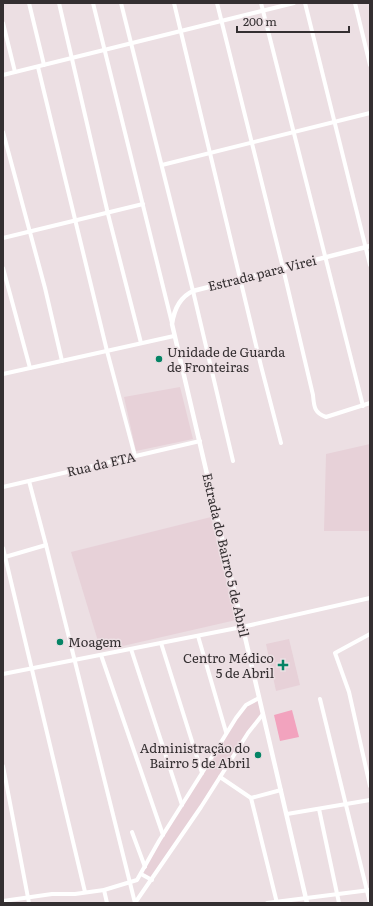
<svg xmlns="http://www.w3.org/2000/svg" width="373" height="906" font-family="Literata,serif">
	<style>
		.built { fill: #e7d1d8 }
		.green { fill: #f2a3be }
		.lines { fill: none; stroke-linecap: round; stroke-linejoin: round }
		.minor { stroke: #fff; stroke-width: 4 }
		.tertiary { stroke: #fff; stroke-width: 4.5 }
		.poi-dot { fill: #058465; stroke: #ecdfe3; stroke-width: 1.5 }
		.labels { text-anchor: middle; stroke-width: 3; stroke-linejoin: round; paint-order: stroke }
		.street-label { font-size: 13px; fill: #342f31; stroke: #ecdfe3 }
		.poi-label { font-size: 13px; fill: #342f31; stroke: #ecdfe3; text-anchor: start }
	</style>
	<rect width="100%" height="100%" fill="#ecdfe3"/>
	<g class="built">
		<path d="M180 387 193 439 136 451 124 397Z"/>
		<path d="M370 444V531H324L326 454Z"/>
		<path d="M211 517 236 620 101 651 71 552Z"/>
		<path d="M289 639 300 685 276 691 266 644Z"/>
		<path d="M259 698 263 714 248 733 152 880 141 874 158 842 246 705Z"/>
	</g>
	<path class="green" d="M292 710 299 737 280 741 274 715Z"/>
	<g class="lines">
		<g class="minor">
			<path d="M29 3 44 65"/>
			<path d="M59 3 108 214 141 343"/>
			<path d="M93 3 172 323"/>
			<path d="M121 3 193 291 233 461"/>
			<path d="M174 3 261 366 281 443"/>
			<path d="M217 3 283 268 313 395C314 406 314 413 326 417L370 403"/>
			<path d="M261 3 363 406"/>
			<path d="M305 3 370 265"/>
			<path d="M355 3 370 65"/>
			<path d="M3 23 15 72"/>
			<path d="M38 67 107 351 135 456"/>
			<path d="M3 75 294 3"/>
			<path d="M3 132 45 288 62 361"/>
			<path d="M162 165 370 113"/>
			<path d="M3 238 143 204"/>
			<path d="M3 268 30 368"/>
			<path d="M3 374 174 336"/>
			<path d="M29 481 46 545 135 903"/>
			<path d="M3 487 200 441"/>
			<path d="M3 548 85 892"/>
			<path d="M5 557 46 545"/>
			<path d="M370 634 335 653 349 692 370 786"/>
			<path d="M198 636 226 732"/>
			<path d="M161 643 202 773"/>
			<path d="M131 649 182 805"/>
			<path d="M101 655 163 835"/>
			<path d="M3 674 242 627 370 598"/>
			<path d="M320 699 370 903"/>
			<path d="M3 766 29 903"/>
			<path d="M220 777 251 798 277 903"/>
			<path d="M251 798 281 790"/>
			<path d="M319 809 339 903"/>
			<path d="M287 814 370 800"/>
			<path d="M132 832 145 867"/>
			<path d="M141 874 152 880"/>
			<path d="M104 890 107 903"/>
			<path d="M3 901 52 894H75L104 890 137 880 159 841 202 773 236 718 246 705 259 698"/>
			<path d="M135 903 201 807 248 733 263 714"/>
			<path d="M267 903 370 890"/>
		</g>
		<path class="tertiary" d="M307 903 172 324C174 310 180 297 193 291L370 246"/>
	</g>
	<g class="poi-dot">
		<circle cx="159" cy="359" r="4"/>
		<circle cx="60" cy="642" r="4"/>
		<path d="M281 659h4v4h4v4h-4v4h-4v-4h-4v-4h4z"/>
		<circle cx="258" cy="755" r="4"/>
	</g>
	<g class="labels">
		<g class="street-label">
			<text transform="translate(262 273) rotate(-14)" y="5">Estrada para Virei</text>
			<text transform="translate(101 464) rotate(-13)" y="5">Rua da ETA</text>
			<text transform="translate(226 555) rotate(77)" y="5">Estrada do Bairro 5 de Abril</text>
		</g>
		<g class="poi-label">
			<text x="167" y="357">Unidade de Guarda<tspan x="167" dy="15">de Fronteiras</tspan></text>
			<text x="68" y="647">Moagem</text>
			<text x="274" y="663" text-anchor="end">Centro Médico<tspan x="274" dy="15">5 de Abril</tspan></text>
			<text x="250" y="753" text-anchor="end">Administração do<tspan x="250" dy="15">Bairro 5 de Abril</tspan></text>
		</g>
	</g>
	<rect width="373" height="906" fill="none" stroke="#342f31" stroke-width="8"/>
	<path d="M237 26v6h112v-6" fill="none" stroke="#342f31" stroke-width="2"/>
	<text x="243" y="26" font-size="12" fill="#342f31" stroke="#ecdfe3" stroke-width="3" paint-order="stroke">200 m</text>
</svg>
